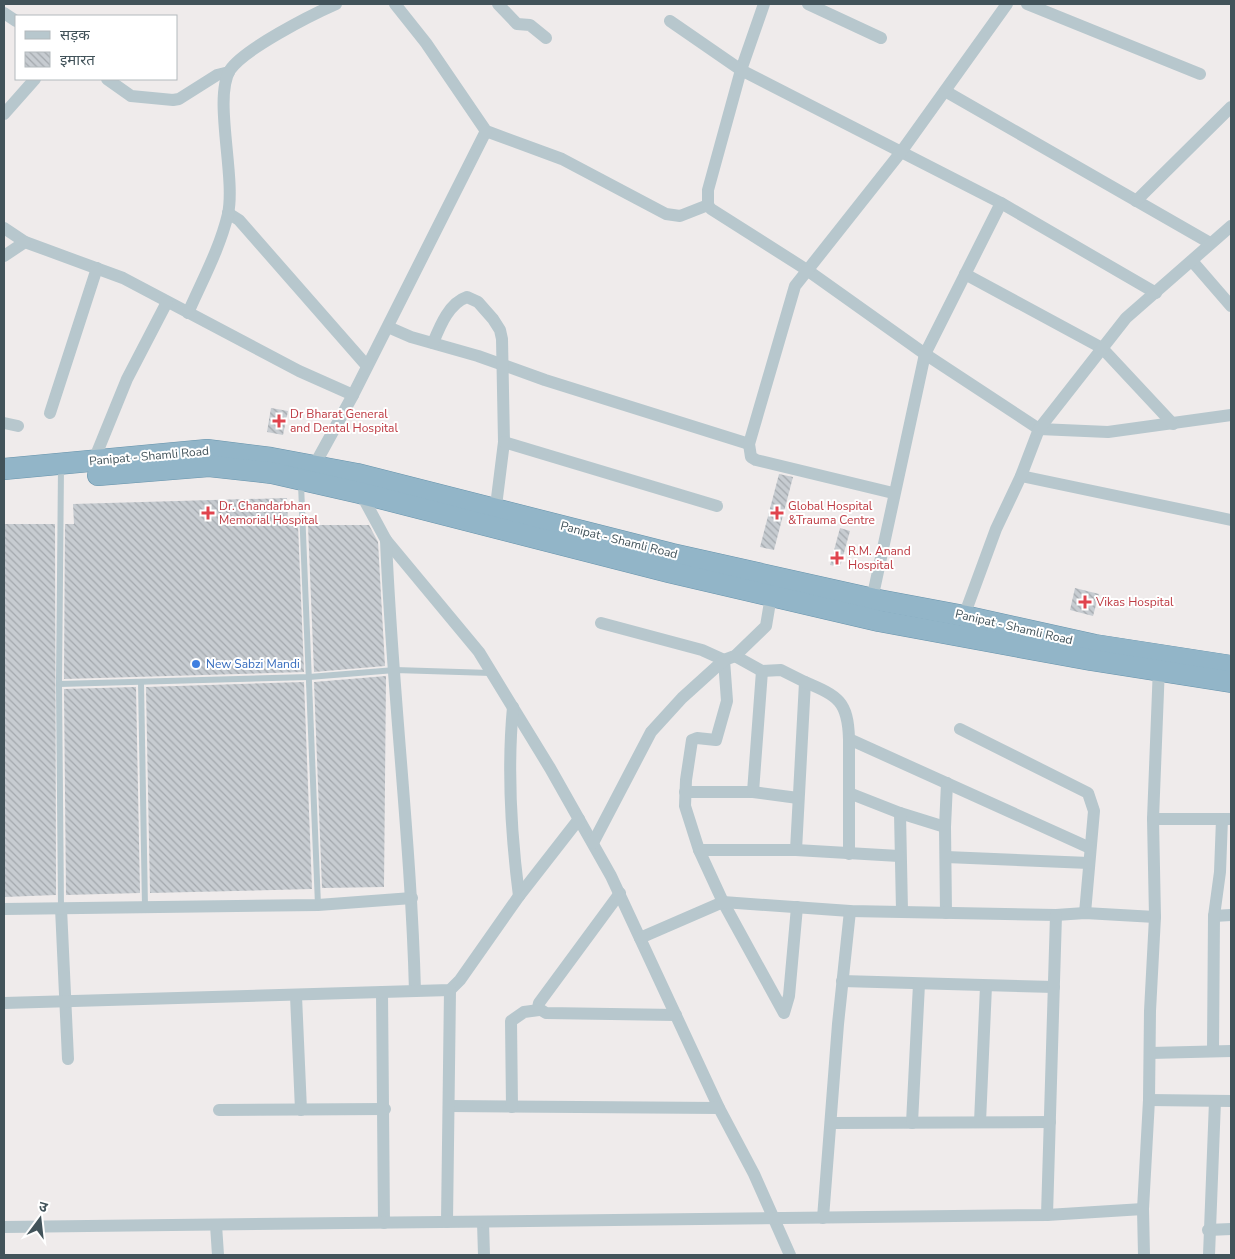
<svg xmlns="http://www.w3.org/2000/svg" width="1235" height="1259" font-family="'Nunito Sans','Noto Sans Devanagari',sans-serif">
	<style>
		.building { fill: url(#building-back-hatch) }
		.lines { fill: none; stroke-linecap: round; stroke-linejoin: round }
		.trunk-casing { stroke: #6894ac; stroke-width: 22 }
		.service { stroke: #b7c7cd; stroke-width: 6 }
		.minor { stroke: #b7c7cd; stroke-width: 12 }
		.trunk { stroke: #92b5c8; stroke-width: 21 }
		.health-dot { fill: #e0444e; stroke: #fff; stroke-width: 2 }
		.shop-dot { fill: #3f7fe0; stroke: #fff; stroke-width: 2 }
		.labels { text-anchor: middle; stroke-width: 4; stroke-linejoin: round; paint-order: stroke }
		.health-label { font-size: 12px; fill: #be3a42; stroke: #fff; text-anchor: start }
		.street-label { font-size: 12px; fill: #42535a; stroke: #fff }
		.shop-label { font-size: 12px; fill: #366cbe; stroke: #fff; text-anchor: start }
	</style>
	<defs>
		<pattern id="building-back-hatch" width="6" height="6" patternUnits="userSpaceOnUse" patternTransform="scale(1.25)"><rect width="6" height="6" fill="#c7ccd1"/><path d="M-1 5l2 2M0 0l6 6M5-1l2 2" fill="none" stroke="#a3a8ad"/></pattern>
	</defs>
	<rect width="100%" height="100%" fill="#efebeb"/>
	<g class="building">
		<path d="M271 408 288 411 283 435 267 432Z"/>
		<path d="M779 474 793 477 774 550 760 547Z"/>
		<path d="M287 498 288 525H298L304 672 64 679 65 524H74L73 504Z"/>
		<path d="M4 524H55L56 895 4 897Z"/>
		<path d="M308 525H369L378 542 385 666 314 672Z"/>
		<path d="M840 528 850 531 840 567 830 565Z"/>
		<path d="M1075 588 1099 594 1093 616 1070 610Z"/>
		<path d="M386 676 384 887 322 888 314 682Z"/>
		<path d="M304 682 312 889 150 893 146 687Z"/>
		<path d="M136 687 140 893 66 895 64 689Z"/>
	</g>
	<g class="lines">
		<g class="trunk-casing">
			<g id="trunk">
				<path d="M4 469 207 450 271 458 357 474 672 554 873 599 964 616 1095 645 1231 666"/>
				<path d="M98 475 209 466 272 473 360 493 669 572 879 621 1091 660 1231 682"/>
			</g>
		</g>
		<g class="service">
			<path d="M301 484 318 905"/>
			<path d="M141 682 145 907"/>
			<path d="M59 684 309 677 395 670 491 673"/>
			<path d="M61 908 59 684 61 467"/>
		</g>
		<g class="minor">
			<path d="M395 4 426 43 486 131 562 159 666 214 680 216 708 205"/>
			<path d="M498 4 517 24 530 25 546 38"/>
			<path d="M764 4 741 70 708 190V205L711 209 807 270 925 354 1039 429 1108 432 1231 415"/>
			<path d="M808 4 881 38"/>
			<path d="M1027 4 1200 74"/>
			<path d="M4 13 16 21"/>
			<path d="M670 21 741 70 1001 203 1156 293"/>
			<path d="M107 79 131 96 173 100 179 99 217 75 229 72"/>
			<path d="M945 91 1210 243"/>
			<path d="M4 114 35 79"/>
			<path d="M1136 201 1231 107"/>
			<path d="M228 213 239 220 367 366"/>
			<path d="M4 228 25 242 123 278 299 371 353 395"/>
			<path d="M4 256 25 242"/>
			<path d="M1192 261 1231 306"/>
			<path d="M965 274 1102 348 1173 424"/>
			<path d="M188 313C202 281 220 248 228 214 236 176 213 98 230 70 244 49 311 15 336 4"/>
			<path d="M388 327 411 337 478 356 545 380 749 444"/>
			<path d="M433 343C440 326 449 303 467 297L478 302 493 319 500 330 502 339 504 442 495 514"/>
			<path d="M50 413 97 268"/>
			<path d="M4 423 18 426"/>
			<path d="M504 442 717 506"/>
			<path d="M95 465 94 460 127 379 167 302"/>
			<path d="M314 466 353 395 486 131"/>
			<path d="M1021 476 1231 520"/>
			<path d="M360 492 386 540 479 652 550 768 611 876 719 1108 754 1174 790 1255"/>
			<path d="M893 493 756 460 751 457 749 444 795 286 901 152 1007 4"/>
			<path d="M386 540C392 691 411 840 415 991"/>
			<path d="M871 604 925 354 1001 203"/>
			<path d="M964 616 996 529 1021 476 1039 429 1126 318 1231 226"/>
			<path d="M601 623 702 650 724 660 727 701 716 740 697 738 692 740 686 780 685 806 699 850 723 902 784 1013 789 996 797 907"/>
			<path d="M735 656 762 671 781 670 805 682 796 850"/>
			<path d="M805 682C838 696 848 701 849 739"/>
			<path d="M513 707C507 770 511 834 519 896"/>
			<path d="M960 729 1088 793 1094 811 1085 913"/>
			<path d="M685 792H753L798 798"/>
			<path d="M753 792 762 671"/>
			<path d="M849 793 900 813 945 827"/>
			<path d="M900 813 902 911"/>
			<path d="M1153 819H1231"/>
			<path d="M593 843 651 732 682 698 724 660 735 656 766 626 771 596"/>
			<path d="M699 850H796L899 856"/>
			<path d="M849 854V739L1090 848"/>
			<path d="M946 857 1089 863"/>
			<path d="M620 893 539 1003 538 1008 546 1013 676 1015"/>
			<path d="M61 908 68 1059"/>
			<path d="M4 909 318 905 412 898"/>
			<path d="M946 913 945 827 947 783"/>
			<path d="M1214 916 1231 915"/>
			<path d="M640 938 723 902 850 911 1056 915 1085 913 1155 917"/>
			<path d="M842 981 1054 987"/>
			<path d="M382 992 384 1223"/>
			<path d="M296 996 301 1110"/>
			<path d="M4 1003 450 990 460 980 519 896 579 819"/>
			<path d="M1213 1051 1214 916 1220 872 1222 819"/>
			<path d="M1150 1053 1231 1051"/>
			<path d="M1149 1100 1231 1101"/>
			<path d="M449 1106 719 1108"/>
			<path d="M512 1107 511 1021 524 1012 539 1010"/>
			<path d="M219 1110 385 1109"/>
			<path d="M980 1122 986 986"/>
			<path d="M832 1123 1050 1122"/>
			<path d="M912 1123 919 984"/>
			<path d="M1047 1215 1056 915"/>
			<path d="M823 1218 838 1024 850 911"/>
			<path d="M447 1222 450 990"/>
			<path d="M483 1222 484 1255"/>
			<path d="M216 1225 218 1255"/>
			<path d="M4 1227 1047 1215 1143 1209"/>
			<path d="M1208 1230 1231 1229"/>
			<path d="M1144 1255 1143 1209 1149 1100 1150 1011 1155 917 1153 819 1159 666"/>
			<path d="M1209 1255 1215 1101"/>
		</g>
		<use href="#trunk" class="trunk"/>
	</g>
	<g class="health-dot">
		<path d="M276.5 413.5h5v5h5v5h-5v5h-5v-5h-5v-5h5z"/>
		<path d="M205.5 505.5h5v5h5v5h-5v5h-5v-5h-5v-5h5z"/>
		<path d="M774.5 505.5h5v5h5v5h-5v5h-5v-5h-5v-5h5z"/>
		<path d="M834.5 550.5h5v5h5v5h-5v5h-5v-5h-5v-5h5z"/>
		<path d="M1082.5 594.5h5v5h5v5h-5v5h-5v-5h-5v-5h5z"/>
	</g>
	<circle class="shop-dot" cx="196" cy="664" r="5"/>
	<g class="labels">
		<g class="health-label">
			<text x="290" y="418">Dr Bharat General<tspan x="290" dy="14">and Dental Hospital</tspan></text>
			<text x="219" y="510">Dr. Chandarbhan<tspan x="219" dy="14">Memorial Hospital</tspan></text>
			<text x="788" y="510">Global Hospital<tspan x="788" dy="14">&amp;Trauma Centre</tspan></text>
			<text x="848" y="555">R.M. Anand<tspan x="848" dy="14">Hospital</tspan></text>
			<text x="1096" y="606">Vikas Hospital</text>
		</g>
		<g class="street-label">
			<text transform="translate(149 456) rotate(-5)" y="4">Panipat - Shamli Road</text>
			<text transform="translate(619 540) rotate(14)" y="4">Panipat - Shamli Road</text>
			<text transform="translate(1014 627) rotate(13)" y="4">Panipat - Shamli Road</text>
		</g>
		<g class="shop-label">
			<text x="206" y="668">New Sabzi Mandi</text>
		</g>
	</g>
	<rect width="1235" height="1259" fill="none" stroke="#42535a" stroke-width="10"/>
	<rect x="15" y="15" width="162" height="65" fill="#ffffff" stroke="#b3babd"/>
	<rect x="25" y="31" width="25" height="8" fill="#b7c7cd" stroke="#b3babd"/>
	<text x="60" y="40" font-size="15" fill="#42535a">सड़क</text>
	<rect x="25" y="52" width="25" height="15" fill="url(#building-back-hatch)" stroke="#b3babd"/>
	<text x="60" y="65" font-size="15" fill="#42535a">इमारत</text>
	<g transform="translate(40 1219) rotate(15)" stroke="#ffffff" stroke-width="4" paint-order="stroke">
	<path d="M0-4L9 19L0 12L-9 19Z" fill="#42535a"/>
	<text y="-8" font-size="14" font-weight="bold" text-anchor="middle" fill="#42535a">उ</text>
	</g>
</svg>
